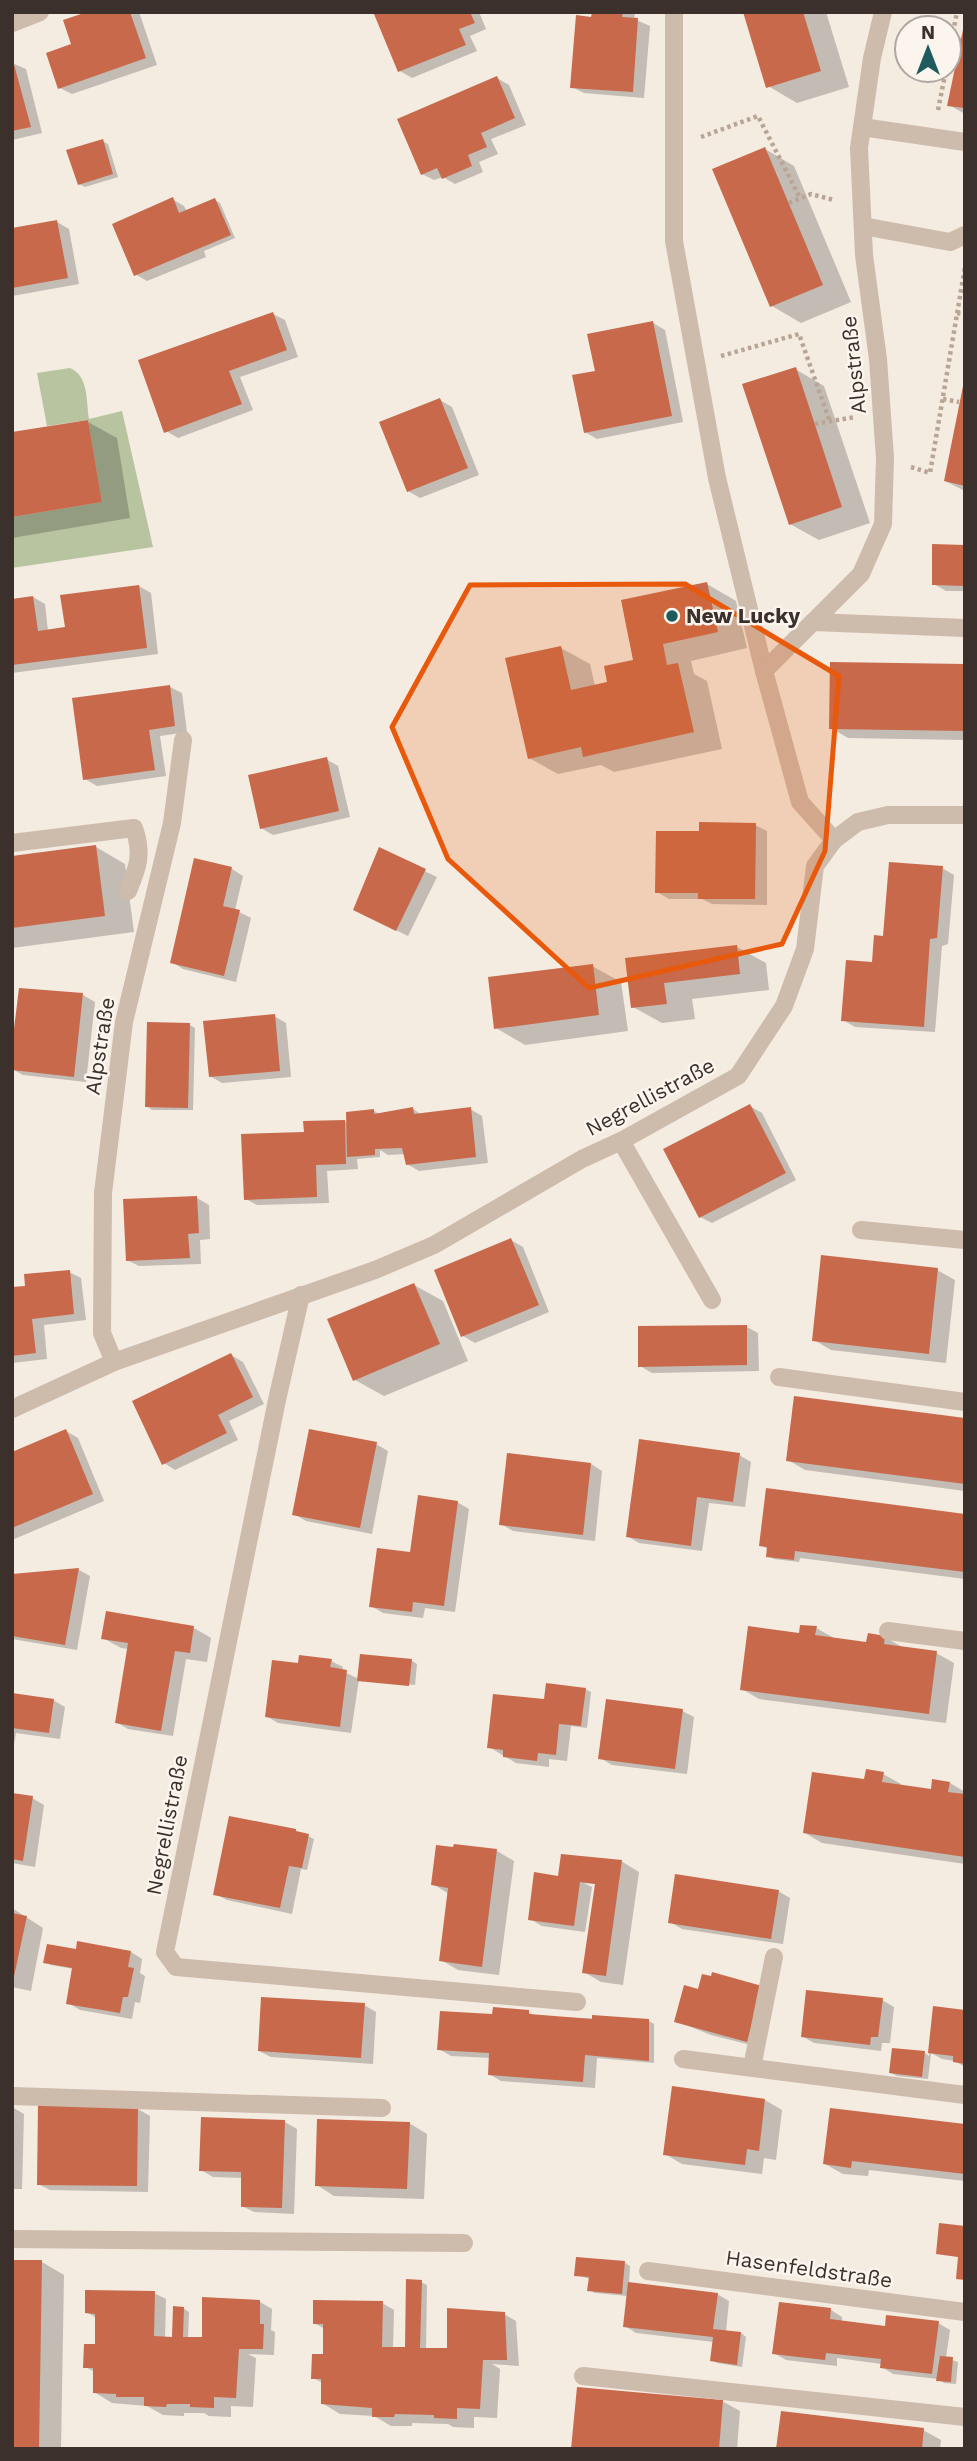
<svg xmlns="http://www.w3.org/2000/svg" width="977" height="2461" font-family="'Work Sans',sans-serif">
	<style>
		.green { fill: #b8c4a0 }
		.shadow { fill: #0003 }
		.building { fill: #c8694b }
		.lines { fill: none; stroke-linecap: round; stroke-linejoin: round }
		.path { stroke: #b9a596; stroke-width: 4.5; stroke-dasharray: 3.5 3.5; stroke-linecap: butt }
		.lane { stroke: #cdbbac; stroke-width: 18 }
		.street { stroke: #cdbbac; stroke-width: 18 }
		.marked { fill: #e8590c; fill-opacity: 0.2; stroke: #e8590c; stroke-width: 5; stroke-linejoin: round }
		.poi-dot { fill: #1f5a5e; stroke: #fbf5ee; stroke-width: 2.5 }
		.labels { text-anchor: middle; stroke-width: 5; stroke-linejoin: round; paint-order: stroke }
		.street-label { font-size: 21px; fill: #3b302b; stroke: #fbf5ee }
		.poi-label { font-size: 21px; font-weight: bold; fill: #3b302b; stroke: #fbf5ee; text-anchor: start }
	</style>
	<rect width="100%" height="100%" fill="#f4ebe1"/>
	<path class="green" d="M70 368C89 376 86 401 89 419L122 411 153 547 12 568V517L102 502 88 420 47 426 37 373Z"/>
	<g class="shadow">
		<path d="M92 12H139L157 65 72 94 60 88 73 45Z"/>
		<path d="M383 12H479L486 29 470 36 477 51 412 78 400 71Z"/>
		<path d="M593 12H635L634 19 650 26 644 98 584 93 572 87Z"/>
		<path d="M745 12H826L849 87 797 103 768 86Z"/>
		<path d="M965 29V114L949 105Z"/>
		<path d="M12 63 26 69 42 133 12 140Z"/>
		<path d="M497 78 509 85 526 125 491 139 498 154 479 162 483 172 455 184 443 177 434 180 422 174Z"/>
		<path d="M102 141 108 144 118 177 85 187 79 184Z"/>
		<path d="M765 149 794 166 851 302 801 323 772 306Z"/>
		<path d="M172 199 184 206 187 212 215 200 220 203 235 238 204 251 206 257 147 281 135 274Z"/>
		<path d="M57 222 69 229 79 284 12 296V229Z"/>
		<path d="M273 314 285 320 298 357 240 377 253 410 178 438 166 431Z"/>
		<path d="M653 323 665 330 683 422 597 439 585 432 597 372Z"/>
		<path d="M795 369 824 386 870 523 819 540 790 524Z"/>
		<path d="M965 385V491L945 481Z"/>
		<path d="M440 400 452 407 479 475 420 498 408 491Z"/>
		<path d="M88 422 117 438 130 518 12 538V434Z"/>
		<path d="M965 546V591H946L934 584Z"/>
		<path d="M707 584 736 601 747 648 691 661 694 674 707 681 722 749 614 772 601 765 558 774 529 758 561 648 590 664 595 686 609 683 636 661Z"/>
		<path d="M139 586 151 593 158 654 12 673V600L33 597 45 604 48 631 67 629Z"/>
		<path d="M965 666V740L848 738 831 728Z"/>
		<path d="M170 687 182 693 187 732 160 736 166 776 97 786 85 779Z"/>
		<path d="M326 759 338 766 350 817 273 835 261 828Z"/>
		<path d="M755 825 767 831V905L712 904 702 899H669L657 892 701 833Z"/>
		<path d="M96 847 125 864 134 932 12 948V858Z"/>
		<path d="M379 850 437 877 408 936 367 916Z"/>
		<path d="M195 860 232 869 243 876 235 910 251 918 236 982 183 969 172 962Z"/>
		<path d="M942 868 954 875 948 944 942 946 935 1032 855 1027 843 1020 874 964 884 938Z"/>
		<path d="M737 947 766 963 769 990 692 999 695 1019 662 1023 633 1007 627 960Z"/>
		<path d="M592 966 621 982 628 1031 525 1045 496 1028Z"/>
		<path d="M21 990 83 995 95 1002 86 1082 23 1075 12 1069Z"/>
		<path d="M274 1016 286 1023 291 1077 222 1083 210 1076Z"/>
		<path d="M190 1025 195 1028 193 1110H152L147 1106Z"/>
		<path d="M750 1106 762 1113 796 1180 712 1223 700 1217Z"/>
		<path d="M413 1109 422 1115 470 1109 482 1116 488 1163 419 1171 407 1164 405 1154 388 1155 380 1150V1157L357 1159 358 1169 327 1171 329 1203 257 1205 246 1199 305 1133 344 1121 348 1124 373 1110 379 1114Z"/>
		<path d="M197 1198 209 1205 210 1239 200 1240 201 1264 139 1266 127 1260Z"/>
		<path d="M511 1240 523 1247 549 1312 475 1343 463 1336Z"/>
		<path d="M937 1270 955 1280 946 1363 831 1350 814 1340Z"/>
		<path d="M69 1272 81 1278 86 1320 44 1325 47 1359 12 1363V1289L27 1287Z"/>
		<path d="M414 1285 443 1301 468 1361 384 1396 355 1380Z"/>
		<path d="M747 1327 758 1333 759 1371 652 1373 640 1366Z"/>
		<path d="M231 1355 243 1362 264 1404 229 1421 238 1440 175 1470 164 1463Z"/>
		<path d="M965 1419V1491L805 1470 788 1460Z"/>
		<path d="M66 1431 78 1438 104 1501 12 1540V1454Z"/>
		<path d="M376 1444 388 1451 372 1534 306 1521 294 1514Z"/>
		<path d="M739 1455 751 1462 745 1507 709 1503 702 1551 639 1543 627 1536Z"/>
		<path d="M591 1464 602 1471 595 1541 513 1531 501 1524Z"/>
		<path d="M457 1502 469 1509 455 1612 425 1608 423 1618 383 1613 371 1606Z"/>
		<path d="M965 1516V1579L800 1558 799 1562 774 1559 768 1556 769 1550 761 1545Z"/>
		<path d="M79 1570 90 1576 77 1650 12 1639V1576Z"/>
		<path d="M194 1628 211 1638 207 1662 186 1659 173 1736 128 1729 116 1722 129 1649 121 1648 103 1638Z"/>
		<path d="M816 1628 834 1638 868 1644 885 1637 902 1647 936 1653 954 1663 946 1723 759 1699 742 1689 800 1635Z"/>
		<path d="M331 1661 343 1667 342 1671 359 1679 412 1661 417 1664 415 1685 363 1680V1682L359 1679 351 1733 278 1723 266 1716 300 1665Z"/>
		<path d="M585 1689 591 1692 587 1728 571 1726 567 1761 549 1759V1767L516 1763 489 1747 546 1701Z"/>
		<path d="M12 1695 53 1700 65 1707 60 1739 16 1733 12 1756Z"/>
		<path d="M682 1711 694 1717 687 1774 612 1765 600 1758Z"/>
		<path d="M883 1774 901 1784 900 1786 932 1791 950 1783 965 1792V1864L822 1843 805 1833 865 1781Z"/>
		<path d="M12 1795 32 1798 44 1805 35 1867 12 1863Z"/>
		<path d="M308 1836 314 1839 307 1870 301 1869 292 1914 227 1900 215 1894Z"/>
		<path d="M455 1849 497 1851 514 1861 499 1975 458 1970 441 1960 449 1894 433 1884Z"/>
		<path d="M621 1861 639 1872 623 1985 601 1982 584 1972 596 1884 584 1883 592 1887 585 1932 542 1926 530 1919 560 1877Z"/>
		<path d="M778 1891 790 1898 783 1944 682 1929 670 1922Z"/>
		<path d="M12 1908 43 1928 31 1991 12 1987Z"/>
		<path d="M77 1951 131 1952 142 1959 140 1973 145 1976 140 2003 135 2002 132 2019 80 2010 68 2003 74 1969 51 1965 45 1962Z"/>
		<path d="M761 1987 759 2047 711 2035 676 2021 699 1991Z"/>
		<path d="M882 2000 894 2007 890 2043H882L881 2051 814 2043 802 2036Z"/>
		<path d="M364 2005 376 2012 373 2064 271 2057 259 2051Z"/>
		<path d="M934 2008 965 2012V2067L955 2061 942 2059 931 2053 928 2079 897 2076 891 2073 925 2053 929 2056Z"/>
		<path d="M528 2012 536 2016 649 2021 654 2024V2063L597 2058 595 2088 501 2081 489 2074 491 2058 451 2056 439 2049 494 2016Z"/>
		<path d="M765 2100 782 2110 776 2160 764 2158 762 2174 682 2164 665 2154Z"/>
		<path d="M12 2107 24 2114 22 2189H12Z"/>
		<path d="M138 2109 150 2116 148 2192 50 2190 38 2184Z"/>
		<path d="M285 2122 297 2129 294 2214 254 2212 242 2206 243 2178 213 2177 201 2170Z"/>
		<path d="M409 2123 427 2134 424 2199 334 2196 317 2185Z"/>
		<path d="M965 2126V2181L869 2170 868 2176 843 2174 825 2164Z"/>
		<path d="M42 2262 64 2275 61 2449H12Z"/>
		<path d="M625 2263 630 2266 629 2284 717 2294 729 2301 726 2332 741 2333 746 2337 742 2367 717 2363 712 2360 714 2342 636 2333 625 2326 628 2296 595 2293 589 2290 590 2279 576 2275Z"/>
		<path d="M421 2282 427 2285 426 2350H454L504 2314 516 2321 519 2366 492 2364 500 2369 497 2418 474 2417V2428L453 2427 448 2424 412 2423V2426H391L374 2416 340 2414 322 2403 323 2383 313 2378 330 2356 325 2329 314 2323 382 2303 394 2310 393 2349H412Z"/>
		<path d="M154 2293 166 2299 165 2338H173L183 2308 189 2312 188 2339H204L260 2302 272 2309 271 2330 275 2332 274 2355 248 2354 256 2358 253 2407 231 2406V2417L209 2416 204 2413H184V2416L163 2415 147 2406 112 2403 94 2392 95 2372 85 2367 102 2346 97 2318 86 2312Z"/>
		<path d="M831 2310 842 2317V2322L887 2328 938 2323 950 2330 946 2358 958 2362 956 2384 944 2383 938 2379 893 2374 882 2367V2364L837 2358V2366L786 2360 774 2353Z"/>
		<path d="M722 2401 740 2411 737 2449H573Z"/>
		<path d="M923 2430 941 2440 940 2449H778Z"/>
	</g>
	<g class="building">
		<path d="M87 12H130L146 58 58 89 46 53 71 44 63 20Z"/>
		<path d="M378 12H470L475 23 459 29 466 45 398 72 374 14Z"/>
		<path d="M592 12H623L622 17 638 18 633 92 570 88 576 15 591 17Z"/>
		<path d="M743 12H803L821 71 766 88Z"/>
		<path d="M964 25H965V108L947 106Z"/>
		<path d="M12 57 31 127 12 131Z"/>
		<path d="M497 76 515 118 481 133 487 147 468 155 472 166 442 179 437 168 421 175 397 119Z"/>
		<path d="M103 139 113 174 78 185 66 150Z"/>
		<path d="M765 147 823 285 770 307 712 169Z"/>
		<path d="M173 197 179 213 215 198 231 235 134 276 112 224Z"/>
		<path d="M57 220 68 278 12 288V228Z"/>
		<path d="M273 312 287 350 229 371 242 404 164 433 138 360Z"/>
		<path d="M653 321 672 416 584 433 572 375 595 371 587 334Z"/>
		<path d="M796 367 842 507 789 525 742 384Z"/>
		<path d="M964 381H965V486L944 481Z"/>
		<path d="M440 398 468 468 407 492 379 422Z"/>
		<path d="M88 420 102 502 12 517V432Z"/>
		<path d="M932 544 965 545V586L932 585Z"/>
		<path d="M707 582 718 632 663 644 667 665 678 663 694 732 583 757 581 747 528 759 505 658 561 646 571 690 607 682 604 666 633 660 621 600Z"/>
		<path d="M139 585 147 648 12 665V599L33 596 38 631 65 627 60 595Z"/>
		<path d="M830 662 965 664V731L829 729Z"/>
		<path d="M170 685 175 726 149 730 155 770 83 780 72 698Z"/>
		<path d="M327 757 339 811 260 829 248 775Z"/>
		<path d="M699 822 756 823 755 899H698V893H655L656 831H699Z"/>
		<path d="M96 845 105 916 12 928V856Z"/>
		<path d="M379 847 426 869 396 931 353 910Z"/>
		<path d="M194 858 232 867 223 906 240 910 224 976 170 963Z"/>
		<path d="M889 862 943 866 937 938 930 939 924 1027 841 1021 846 960 872 962 874 935 883 936Z"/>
		<path d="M737 945 740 974 664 983 667 1004 631 1008 625 958Z"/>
		<path d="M593 964 599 1015 494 1029 488 977Z"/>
		<path d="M19 988 83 993 74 1077 12 1070V1045Z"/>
		<path d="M275 1014 280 1071 209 1077 203 1021Z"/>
		<path d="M147 1022 190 1023 188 1108 145 1107Z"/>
		<path d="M750 1104 786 1173 699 1218 663 1149Z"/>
		<path d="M413 1107 414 1114 471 1107 476 1157 406 1165 402 1148 375 1149V1155L347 1157 346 1112 374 1109V1114Z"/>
		<path d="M345 1120 346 1164 316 1165 317 1197 244 1200 241 1134 304 1132 303 1121Z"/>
		<path d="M197 1196 199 1233 188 1234 190 1258 126 1261 123 1199Z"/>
		<path d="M511 1238 539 1305 461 1337 434 1270Z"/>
		<path d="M821 1255 938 1268 929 1354 812 1341Z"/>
		<path d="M70 1270 74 1314 32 1319 36 1353 12 1356V1287L25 1286 24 1274Z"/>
		<path d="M414 1283 440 1344 353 1381 327 1319Z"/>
		<path d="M747 1325V1365L638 1367V1326Z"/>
		<path d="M231 1353 253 1397 218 1415 227 1433 162 1465 132 1401Z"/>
		<path d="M794 1396 965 1418V1484L786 1461Z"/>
		<path d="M66 1429 93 1494 12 1528V1452Z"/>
		<path d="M309 1429 377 1442 360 1528 292 1515Z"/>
		<path d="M639 1439 740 1453 733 1502 697 1497 691 1546 626 1537Z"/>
		<path d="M507 1453 591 1463 583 1535 499 1525Z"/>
		<path d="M766 1488 965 1514V1572L795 1551 794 1560 766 1557 767 1547 759 1546Z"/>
		<path d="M418 1495 458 1501 444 1606 413 1602 412 1612 369 1607 377 1548 410 1552Z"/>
		<path d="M79 1568 65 1645 12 1636V1574Z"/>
		<path d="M106 1611 194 1626 190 1653 175 1651 161 1731 115 1723 128 1643 101 1639Z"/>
		<path d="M800 1625 817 1626 815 1635 866 1642 868 1633 885 1636 884 1644 937 1651 929 1714 740 1690 748 1626 799 1633Z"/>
		<path d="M360 1654 412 1659 409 1686 357 1681Z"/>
		<path d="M299 1655 332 1659 330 1667 347 1670 340 1727 265 1717 272 1660 298 1663Z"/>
		<path d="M546 1683 586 1688 581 1726 559 1724 556 1755 538 1753 537 1761 503 1757V1750L487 1748 493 1694 544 1699Z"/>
		<path d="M12 1693 54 1699 49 1733 12 1728Z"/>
		<path d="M606 1699 683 1709 675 1769 598 1759Z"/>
		<path d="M866 1769 884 1772 882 1782 931 1789 932 1779 950 1782 948 1792 965 1794V1857L803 1833 812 1772 864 1779Z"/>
		<path d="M12 1793 33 1796 23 1861 12 1859Z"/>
		<path d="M229 1816 296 1829V1831L309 1834 302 1868 289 1866 280 1908 213 1895Z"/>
		<path d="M454 1844 497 1849 482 1967 439 1961 448 1888 431 1885 436 1845 453 1847Z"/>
		<path d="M561 1854 622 1860 606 1976 582 1973 595 1884 580 1882 574 1926 528 1920 534 1872 558 1876Z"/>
		<path d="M675 1874 779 1890 771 1939 668 1923Z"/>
		<path d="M12 1913 27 1916 13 1981H12Z"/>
		<path d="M77 1941 131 1951 128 1967 134 1968 128 1997H123L120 2013 66 2004 72 1968 43 1963 47 1944 76 1949Z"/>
		<path d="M712 1972 762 1986 747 2042 674 2022 684 1985 698 1989 702 1974 711 1976Z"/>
		<path d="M806 1990 883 1998 878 2037H871L870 2045 801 2037Z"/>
		<path d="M261 1997 365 2003 361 2058 258 2051Z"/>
		<path d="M933 2006 965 2010V2064L953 2062V2056L928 2053Z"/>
		<path d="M493 2007 529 2010V2014L592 2019V2015L649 2019V2061L585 2055 583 2082 488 2075 489 2053 437 2050 440 2011 492 2014Z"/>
		<path d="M892 2048 925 2051 922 2077 889 2073Z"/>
		<path d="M672 2086 765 2099 759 2151 747 2149 745 2165 663 2155Z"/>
		<path d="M38 2105 138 2107 137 2186 37 2185Z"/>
		<path d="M830 2108 965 2124V2174L852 2161 851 2168 823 2164Z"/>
		<path d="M201 2117 285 2120 282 2208 241 2207V2172L199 2171Z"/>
		<path d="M317 2119 410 2122 407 2189 315 2186Z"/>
		<path d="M939 2223 965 2226V2280L956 2279 958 2257 936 2254Z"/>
		<path d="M576 2257 625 2261 622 2294 587 2291 589 2277 574 2276Z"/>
		<path d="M12 2260H42L39 2449H12Z"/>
		<path d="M406 2279 422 2280 420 2348H447V2308L505 2312 507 2360H483L480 2409 457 2408V2419L434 2418V2415L395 2414 394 2417H372V2408L321 2404V2379H311L312 2354H323V2324H313V2300L383 2301 382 2347H405Z"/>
		<path d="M628 2282 718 2293 713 2329 741 2332 737 2365 710 2361 713 2337 623 2327Z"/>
		<path d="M85 2290 155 2291 154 2336 172 2337 173 2306 184 2307 183 2337H202V2297L260 2300V2324H264L263 2349H239L236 2398 214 2397V2408L190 2407V2404H167L166 2407 144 2406V2397H116V2394L93 2393V2368H83L84 2344H95V2314L85 2313Z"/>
		<path d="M779 2302 831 2308 830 2319 885 2326 886 2315 939 2321 932 2374 880 2368 881 2359 826 2353 825 2360 772 2354Z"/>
		<path d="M940 2356 953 2357 951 2382 936 2381Z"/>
		<path d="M577 2387 723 2400 719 2449H571Z"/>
		<path d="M781 2411 924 2428 922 2449H776Z"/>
	</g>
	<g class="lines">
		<g class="path">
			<path d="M952 38 961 40"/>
			<path d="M949 53 957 12"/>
			<path d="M938 110 946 70"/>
			<path d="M701 137 758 116 800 198"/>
			<path d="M789 203 811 194 834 200"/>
			<path d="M957 313 965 314"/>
			<path d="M721 356 799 334 830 422"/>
			<path d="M943 399 959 402"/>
			<path d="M815 424 855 417"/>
			<path d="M911 467 930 473 965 267"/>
		</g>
		<g class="lane">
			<path d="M862 127 965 142"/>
			<path d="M863 226 950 242 965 235"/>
			<path d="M813 622 965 628"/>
			<path d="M12 843 134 828C143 854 138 867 128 891"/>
			<path d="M621 1141 712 1300"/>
			<path d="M888 1631 965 1641"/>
			<path d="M752 2067 774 1957"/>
			<path d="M12 2096 382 2108"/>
			<path d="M12 2239 464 2243"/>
			<path d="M583 2376 965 2417"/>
		</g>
		<g class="street">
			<path d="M674 12V241L717 478 764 671 800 802 834 840"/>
			<path d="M12 23 40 12"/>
			<path d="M764 671 861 574 883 524 885 458 878 359 864 255 859 148 872 58 883 12"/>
			<path d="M861 1230 965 1240"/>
			<path d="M301 1295 277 1400 165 1952 176 1967 577 2002"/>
			<path d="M114 1362 102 1333 103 1193 124 1022 172 823 183 740"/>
			<path d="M779 1377 965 1402"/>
			<path d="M12 1409 114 1362 375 1270 434 1245 582 1159 621 1141 738 1076 784 1006 805 949 815 866 834 840 858 822 888 815H965"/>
			<path d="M683 2059 965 2095"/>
			<path d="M648 2271 965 2312"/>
		</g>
	</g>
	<path class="marked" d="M685 584 839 676 825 851 782 944 589 988 448 859 392 727 470 585Z"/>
	<circle class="poi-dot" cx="672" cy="616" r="7"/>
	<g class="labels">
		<g class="street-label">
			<text transform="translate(854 365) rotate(-96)" y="7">Alpstraße</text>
			<text transform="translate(100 1046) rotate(-81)" y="7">Alpstraße</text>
			<text transform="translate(650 1097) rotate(-28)" y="7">Negrellistraße</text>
			<text transform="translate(167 1825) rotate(-79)" y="7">Negrellistraße</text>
			<text transform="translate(809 2269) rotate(8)" y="7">Hasenfeldstraße</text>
		</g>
		<g class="poi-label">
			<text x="686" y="623">New Lucky</text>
		</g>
	</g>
	<rect width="977" height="2461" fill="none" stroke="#3b302b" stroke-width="28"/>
	<g transform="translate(928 49)"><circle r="33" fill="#fbf5ee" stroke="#aea6a0" stroke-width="2"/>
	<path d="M0-5L12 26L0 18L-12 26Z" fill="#1f5a5e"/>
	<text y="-10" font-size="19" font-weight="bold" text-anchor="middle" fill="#3b302b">N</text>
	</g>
</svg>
